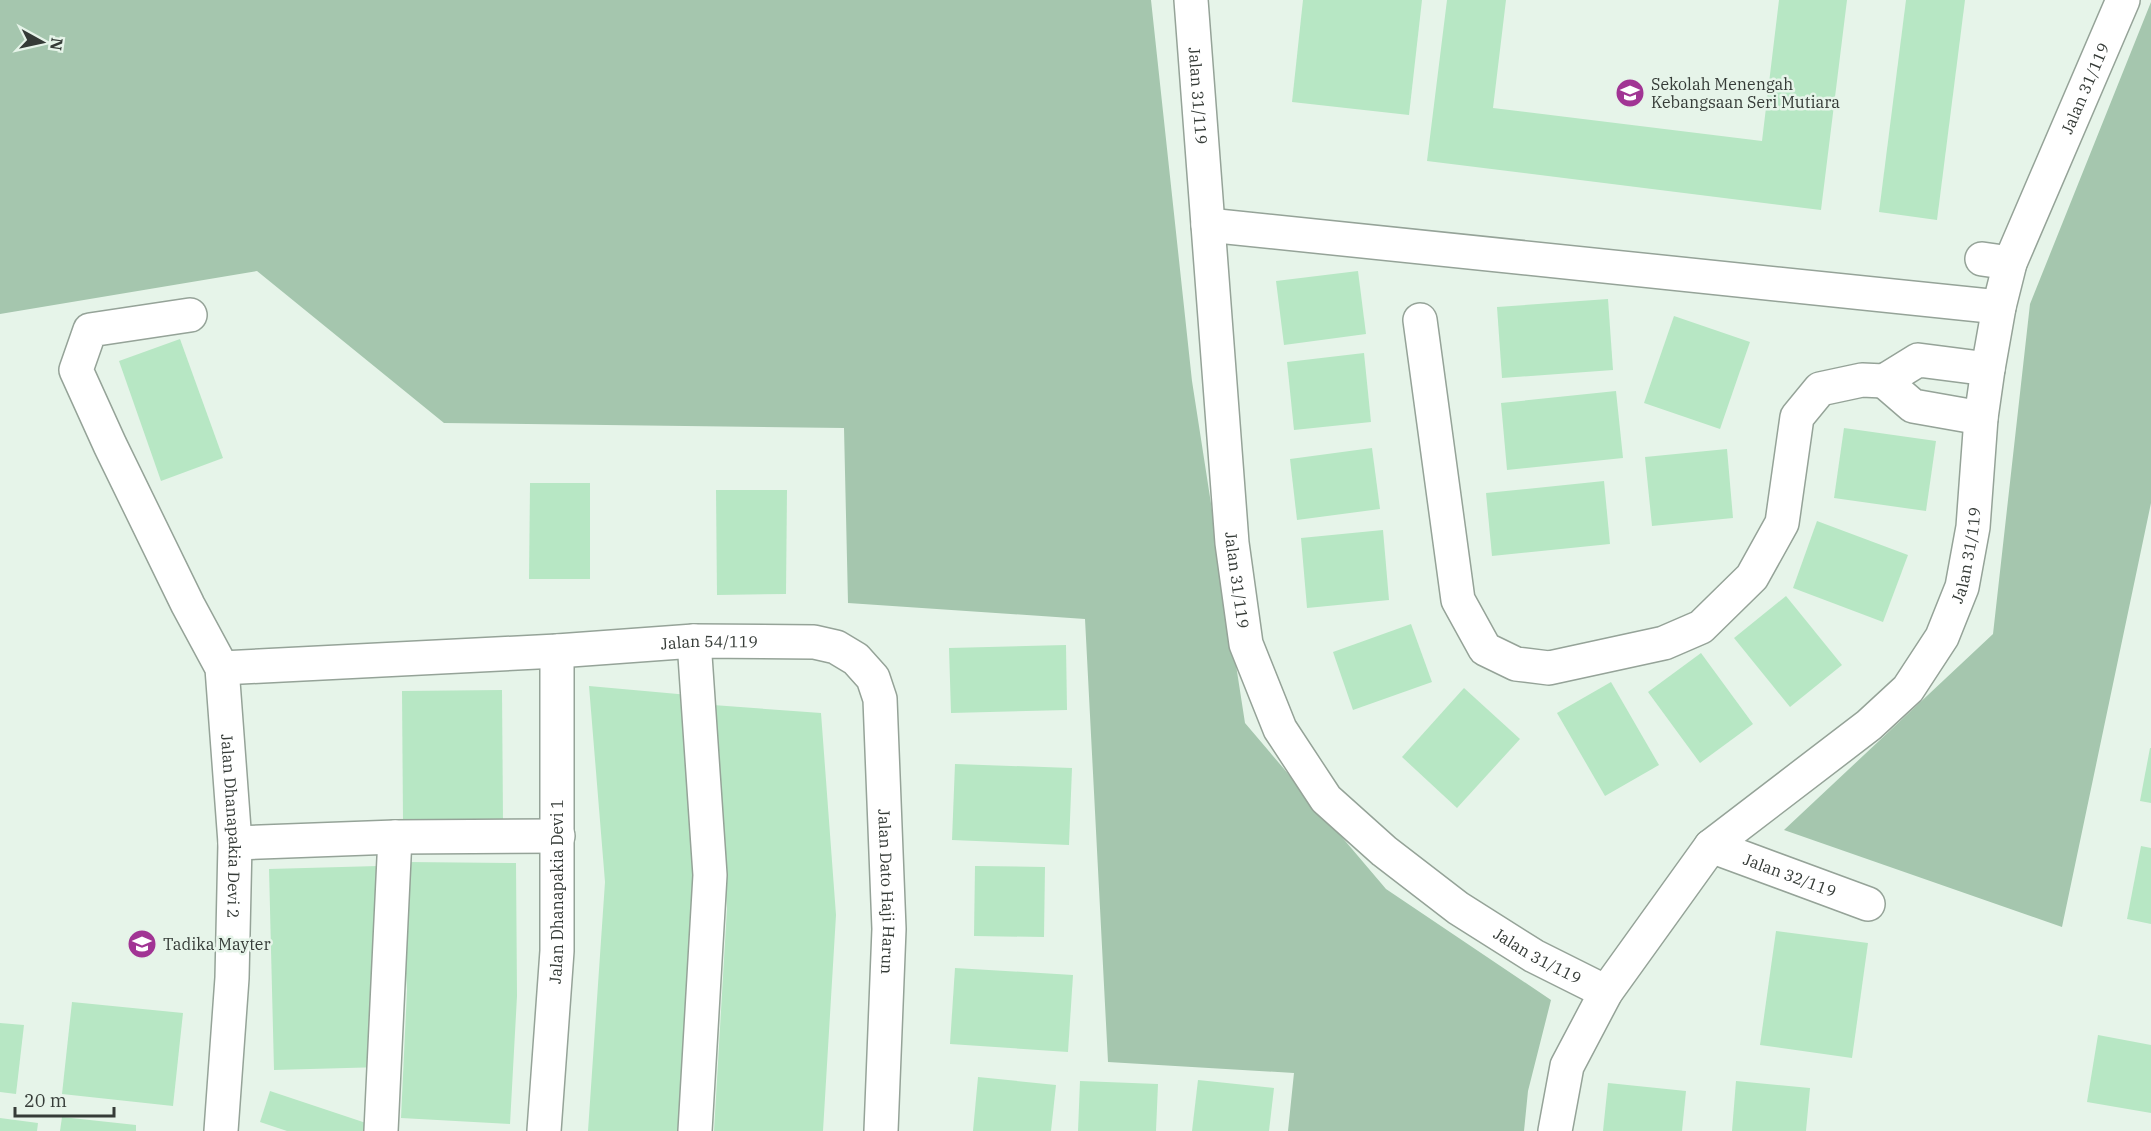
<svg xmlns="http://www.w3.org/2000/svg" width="2151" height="1131" font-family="'IBM Plex Serif',serif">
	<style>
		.green { fill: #a5c6ae }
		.building { fill: #b7e7c4 }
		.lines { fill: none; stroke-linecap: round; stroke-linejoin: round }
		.minor-casing { stroke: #95a398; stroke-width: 36 }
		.minor { stroke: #fff; stroke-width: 33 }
		.labels { text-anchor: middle; stroke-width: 5; stroke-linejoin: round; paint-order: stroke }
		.poi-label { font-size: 16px; fill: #353b37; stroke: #e6f4e9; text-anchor: start }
		.street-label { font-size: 16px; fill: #353b37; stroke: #e6f4e9 }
	</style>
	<rect width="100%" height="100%" fill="#e6f4e9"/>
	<g class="green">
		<path d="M0 0H1151L1192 381 1245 723 1386 889 1551 1000 1528 1091 1524 1131H1288L1294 1073 1108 1062 1085 619 848 603 844 428 444 423 257 271 0 314Z"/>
		<path d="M2151 2V503L2062 927 1784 830 1993 634 2030 304Z"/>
	</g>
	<g class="building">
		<path d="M1303 0H1422L1409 115 1292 102Z"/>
		<path d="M1447 0H1506L1493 108 1762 141 1779 0H1847L1821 210 1427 161Z"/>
		<path d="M1906 0H1965L1937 220 1879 212Z"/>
		<path d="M1358 271 1366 334 1284 345 1276 281Z"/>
		<path d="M1608 299 1613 370 1502 378 1497 307Z"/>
		<path d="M1674 316 1750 342 1720 429 1644 403Z"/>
		<path d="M180 339 223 458 161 481 119 361Z"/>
		<path d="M1364 353 1371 422 1294 430 1287 362Z"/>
		<path d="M1616 391 1623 458 1507 470 1501 403Z"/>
		<path d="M1844 428 1936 441 1926 511 1834 498Z"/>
		<path d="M1372 448 1380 509 1297 520 1290 459Z"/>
		<path d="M1727 449 1733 518 1652 526 1645 457Z"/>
		<path d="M1604 481 1610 544 1492 556 1486 493Z"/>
		<path d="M530 483H590V579H529Z"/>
		<path d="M716 490H787L786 594 717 595Z"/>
		<path d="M1817 521 1908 555 1883 622 1793 588Z"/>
		<path d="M1383 530 1389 600 1307 608 1301 538Z"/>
		<path d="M1786 596 1842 665 1790 707 1734 638Z"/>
		<path d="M1411 624 1432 682 1353 710 1333 652Z"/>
		<path d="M1066 645 1067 710 951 713 949 648Z"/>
		<path d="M1701 653 1753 724 1700 763 1648 692Z"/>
		<path d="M1611 682 1659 765 1605 796 1557 713Z"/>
		<path d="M589 686 689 695 701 854 688 1131H588L605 882Z"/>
		<path d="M1464 688 1520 739 1457 808 1402 757Z"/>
		<path d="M502 690 503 820 403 821 402 691Z"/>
		<path d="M713 705 821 713 836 915 823 1131H714L727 908Z"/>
		<path d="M2150 748H2151V803L2140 801Z"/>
		<path d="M955 764 1072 768 1069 845 952 840Z"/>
		<path d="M2141 846 2151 848V924L2127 919Z"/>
		<path d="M407 862 516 863 517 996 510 1124 401 1118 407 990 405 956Z"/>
		<path d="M378 866 383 1067 274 1070 269 869Z"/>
		<path d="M975 866 1045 867 1044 937 974 936Z"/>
		<path d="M1776 931 1868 943 1852 1058 1760 1045Z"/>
		<path d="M955 968 1073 975 1068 1052 950 1044Z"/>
		<path d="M72 1002 183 1013 173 1106 62 1094Z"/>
		<path d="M0 1023 24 1025 16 1094 0 1092Z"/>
		<path d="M2098 1035 2151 1045V1113L2087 1102Z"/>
		<path d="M978 1077 1056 1085 1051 1131H973Z"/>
		<path d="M1198 1080 1274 1088 1269 1131H1192Z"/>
		<path d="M1080 1081 1158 1084 1156 1131H1078Z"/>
		<path d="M1736 1081 1810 1088 1806 1131H1732Z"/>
		<path d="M1608 1083 1686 1091 1682 1131H1603Z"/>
		<path d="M270 1091 375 1126 374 1131H287L260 1122Z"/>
		<path d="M62 1117 136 1125V1131H60Z"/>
		<path d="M0 1118 38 1123 37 1131H0Z"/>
	</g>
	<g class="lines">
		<g class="minor-casing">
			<g id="minor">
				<path id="s1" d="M1191 0 1232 543 1246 644 1280 729 1326 799 1384 851 1458 908 1534 956 1606 992"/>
				<path d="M1208 225 1999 307"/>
				<path d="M1982 259 2010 263"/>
				<path id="s2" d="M190 315 90 330 76 370 110 445 188 605 222 668 235 843 232 978 221 1131"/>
				<path d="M1420 320 1458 600 1485 649 1516 664 1549 668 1664 643 1701 627 1752 577 1782 523 1797 417 1820 389 1862 380 1884 381 1918 360 1988 369"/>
				<path d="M1884 381 1913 406 1981 418"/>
				<path d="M694 641 710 875 695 1131"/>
				<path id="s3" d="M222 668 557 651 694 641 814 642 836 647 856 659 873 678 880 699 889 929 881 1131"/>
				<path d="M235 843 395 837 558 836"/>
				<path id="s4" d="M1711 846 1868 904"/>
				<path d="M381 1131 395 837"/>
				<path id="s5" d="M544 1131 557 951V651"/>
				<path id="s6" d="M1555 1131 1567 1066 1606 992 1711 846 1869 725 1908 689 1942 637 1962 587 1973 527 1981 418 1988 369 1999 307 2010 263 2123 0"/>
			</g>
		</g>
		<use href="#minor" class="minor"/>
	</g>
	<defs>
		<g id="school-disc" transform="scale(1.5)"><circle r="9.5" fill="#a13494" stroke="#e6f4e9"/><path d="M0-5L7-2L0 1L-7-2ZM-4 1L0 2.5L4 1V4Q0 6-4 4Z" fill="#fff"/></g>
	</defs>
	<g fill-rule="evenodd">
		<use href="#school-disc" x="1630" y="93"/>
		<use href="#school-disc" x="142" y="944"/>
	</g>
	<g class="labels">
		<g class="poi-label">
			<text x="1651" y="90">Sekolah Menengah<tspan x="1651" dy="18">Kebangsaan Seri Mutiara</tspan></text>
			<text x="163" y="950">Tadika Mayter</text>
		</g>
		<g class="street-label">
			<text dy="6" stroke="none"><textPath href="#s6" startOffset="1216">Jalan 31/119</textPath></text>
			<text dy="6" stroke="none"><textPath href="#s1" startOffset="96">Jalan 31/119</textPath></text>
			<text dy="6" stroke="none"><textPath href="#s6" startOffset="730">Jalan 31/119</textPath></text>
			<text dy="6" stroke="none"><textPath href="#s1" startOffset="582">Jalan 31/119</textPath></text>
			<text dy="6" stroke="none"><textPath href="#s3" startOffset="488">Jalan 54/119</textPath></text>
			<text dy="6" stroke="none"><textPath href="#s2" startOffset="634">Jalan Dhanapakia Devi 2</textPath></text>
			<text dy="6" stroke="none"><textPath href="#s4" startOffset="84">Jalan 32/119</textPath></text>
			<text dy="6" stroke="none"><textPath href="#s5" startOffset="240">Jalan Dhanapakia Devi 1</textPath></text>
			<text dy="6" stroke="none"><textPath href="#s3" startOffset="879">Jalan Dato Haji Harun</textPath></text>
			<text dy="6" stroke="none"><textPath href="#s1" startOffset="1086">Jalan 31/119</textPath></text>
		</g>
	</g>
	<g transform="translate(42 42) rotate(98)" stroke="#e6f4e9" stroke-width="4.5" paint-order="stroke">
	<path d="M0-4.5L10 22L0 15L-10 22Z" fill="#353b37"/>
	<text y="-9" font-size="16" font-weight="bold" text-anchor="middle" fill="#353b37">N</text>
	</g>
	<path d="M15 1107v9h99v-9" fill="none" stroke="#353b37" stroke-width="3"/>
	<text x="24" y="1107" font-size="18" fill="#353b37" stroke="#e6f4e9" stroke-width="4.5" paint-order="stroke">20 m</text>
</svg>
